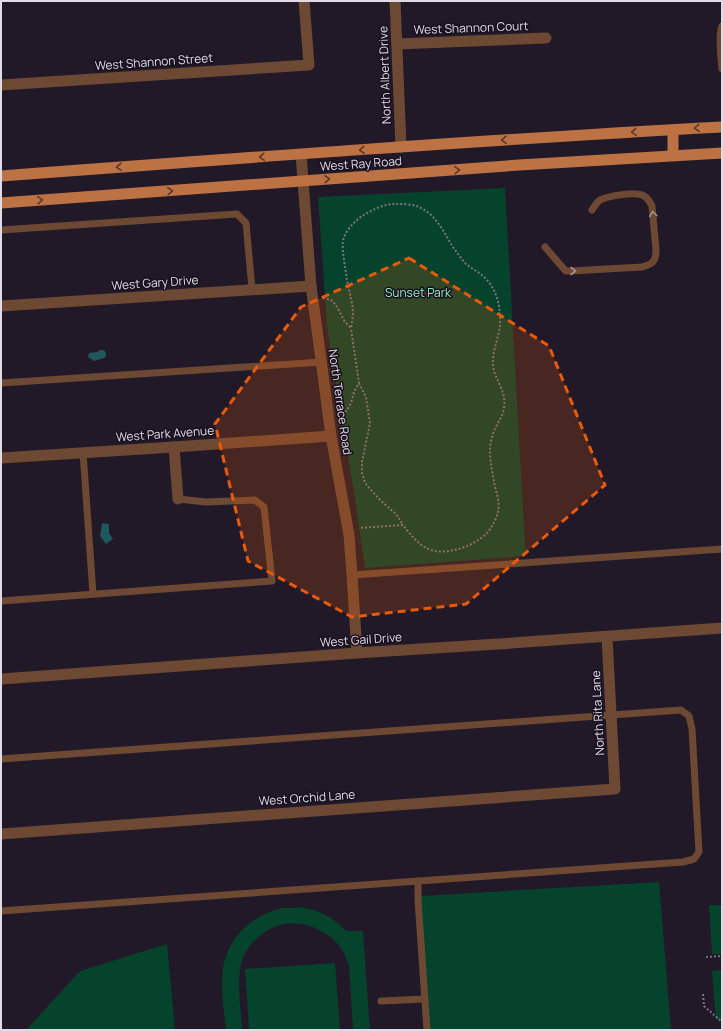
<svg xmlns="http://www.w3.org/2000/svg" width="723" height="1031" font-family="Manrope,sans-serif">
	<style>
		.green { fill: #06432c }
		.water { fill: #1f585a }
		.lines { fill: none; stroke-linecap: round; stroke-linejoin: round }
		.path { stroke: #7b7481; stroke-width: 2; stroke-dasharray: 2 2; stroke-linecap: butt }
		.service { stroke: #6d4833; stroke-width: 7 }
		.minor { stroke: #6d4833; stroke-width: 11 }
		.primary { stroke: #bd7244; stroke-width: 11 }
		.oneway { stroke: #5a372d }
		.oneway2 { stroke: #a7928c }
		.marked { fill: #e8590c; fill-opacity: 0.2; stroke: #e8590c; stroke-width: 3; stroke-dasharray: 8 5; stroke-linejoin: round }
		.labels { text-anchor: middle; stroke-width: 3; stroke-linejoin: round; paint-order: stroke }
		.street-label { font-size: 12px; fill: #e1dbe6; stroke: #18101e }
		.park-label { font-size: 12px; fill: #95ebbf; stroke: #18101e }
	</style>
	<rect width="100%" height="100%" fill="#211928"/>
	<g class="green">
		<path d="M505 188 524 526 526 556 365 568 355 499 327 326 318 197Z"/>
		<path d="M659 882 671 1030H430L420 896Z"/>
		<path d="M722 905V954H712L709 905Z"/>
		<path d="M299 907C321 911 330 915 346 931H363L370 1030H353L349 965C346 957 342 948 335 941 332 937 327 935 323 932 304 921 284 920 265 932 255 939 246 948 242 960 236 979 241 1009 242 1030H226C224 1010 220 988 223 968 228 937 253 914 283 908 288 908 294 908 299 907Z"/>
		<path d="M167 944 175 1030H26L80 971Z"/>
		<path d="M335 963 340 1030H249L245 969Z"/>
		<path d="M722 970V1019L716 1020 712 971Z"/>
	</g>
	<g class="water">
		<path d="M100 350H104L106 353V356L104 358 94 361 88 357 89 353 97 352Z"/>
		<path d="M102 523 109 524V533L113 539 106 544 100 536Z"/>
	</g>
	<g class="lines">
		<g class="path">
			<path d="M323 298 331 300 336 305 345 322 351 328C352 324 352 319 353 315 353 303 349 292 347 280 346 276 346 271 345 267 344 259 342 250 343 241 345 231 354 222 362 216 372 210 383 204 395 204 403 204 414 204 421 208 437 216 444 233 453 247 457 253 461 258 465 263 471 269 480 272 486 279 497 290 501 308 500 324 499 338 492 351 493 365 494 379 507 391 504 408 503 416 498 422 495 429 492 435 490 444 490 451 490 463 493 475 495 487 497 494 500 504 498 512 497 516 495 521 493 524 485 543 450 556 431 550 419 546 410 534 403 525L359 528"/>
			<path d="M359 383 366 397 370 423 362 462V473L365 483 381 501 396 514 403 525"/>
			<path d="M339 417 345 413 351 403 354 392 359 383 351 329"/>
			<path d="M706 957 722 956"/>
			<path d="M703 994 704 1006 722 1022"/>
		</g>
		<g class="service">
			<path d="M722 26C718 33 721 59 722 69"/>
			<path d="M1 230 237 214 246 223 252 289"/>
			<path d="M545 247 563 268 566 271H571L642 267C653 264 656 261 656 250L652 206C650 202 648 198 644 196 636 191 608 196 600 200 597 202 594 207 592 210"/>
			<path d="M1 383 322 362"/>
			<path d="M83 452 93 594"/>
			<path d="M352 575 722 549"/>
			<path d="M1 601 272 581 264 507 255 500 206 502 178 499"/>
			<path d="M1 759 681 710 689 716 692 729 699 852 694 859 683 862 1 911"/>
			<path d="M418 881V900L427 1030"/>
			<path d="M381 1001 425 999"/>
		</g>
		<g class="minor">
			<path d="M395 1 401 147"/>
			<path d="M397 44 546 38"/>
			<path d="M1 85 309 65 304 1"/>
			<path d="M301 154 311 286 320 352 331 436 349 535 352 575 357 653"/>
			<path d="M1 306 311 286"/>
			<path d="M174 447 178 499"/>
			<path d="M1 458 174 447 331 436"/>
			<path d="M1 679 357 653 498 644 722 628"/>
			<path d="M1 834 615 789 607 637"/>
		</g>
		<g class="primary">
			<path d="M673 130V155"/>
			<path d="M1 176C241 158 481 140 722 127"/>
			<path d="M1 203 519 165 722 153"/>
		</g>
	</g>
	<defs><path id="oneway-chevron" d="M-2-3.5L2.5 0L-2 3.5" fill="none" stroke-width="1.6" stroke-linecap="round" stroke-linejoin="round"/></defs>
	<g class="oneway">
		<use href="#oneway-chevron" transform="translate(697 128) rotate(177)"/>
		<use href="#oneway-chevron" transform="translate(634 132) rotate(177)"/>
		<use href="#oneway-chevron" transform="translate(504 140) rotate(176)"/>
		<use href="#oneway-chevron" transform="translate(362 150) rotate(176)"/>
		<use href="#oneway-chevron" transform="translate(262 157) rotate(176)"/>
		<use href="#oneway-chevron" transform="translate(119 167) rotate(176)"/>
		<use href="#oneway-chevron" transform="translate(457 170) rotate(-4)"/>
		<use href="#oneway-chevron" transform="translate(327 179) rotate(-4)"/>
		<use href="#oneway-chevron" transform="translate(170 191) rotate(-4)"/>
		<use href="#oneway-chevron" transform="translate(40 200) rotate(-4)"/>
	</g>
	<g class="oneway2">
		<use href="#oneway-chevron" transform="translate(653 214) rotate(-97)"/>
		<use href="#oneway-chevron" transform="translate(573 271)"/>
	</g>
	<path class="marked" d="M409 258 549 346 605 485 466 604 352 617 248 561 215 424 301 307Z"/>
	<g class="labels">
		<g class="street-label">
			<text transform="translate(471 28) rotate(-2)" y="4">West Shannon Court</text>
			<text transform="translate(154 62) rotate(-4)" y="4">West Shannon Street</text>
			<text transform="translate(385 75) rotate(-92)" y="4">North Albert Drive</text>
			<text transform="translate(361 164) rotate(-4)" y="4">West Ray Road</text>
			<text transform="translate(155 283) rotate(-4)" y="4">West Gary Drive</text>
			<text transform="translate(340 402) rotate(82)" y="4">North Terrace Road</text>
			<text transform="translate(165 434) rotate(-4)" y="4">West Park Avenue</text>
			<text transform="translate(361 640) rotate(-4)" y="4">West Gail Drive</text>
			<text transform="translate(598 713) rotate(-93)" y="4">North Rita Lane</text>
			<text transform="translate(307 798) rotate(-4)" y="4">West Orchid Lane</text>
		</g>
		<g class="park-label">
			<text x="418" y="297">Sunset Park</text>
		</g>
	</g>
	<rect width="723" height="1031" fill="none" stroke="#e1dbe6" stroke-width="4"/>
</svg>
